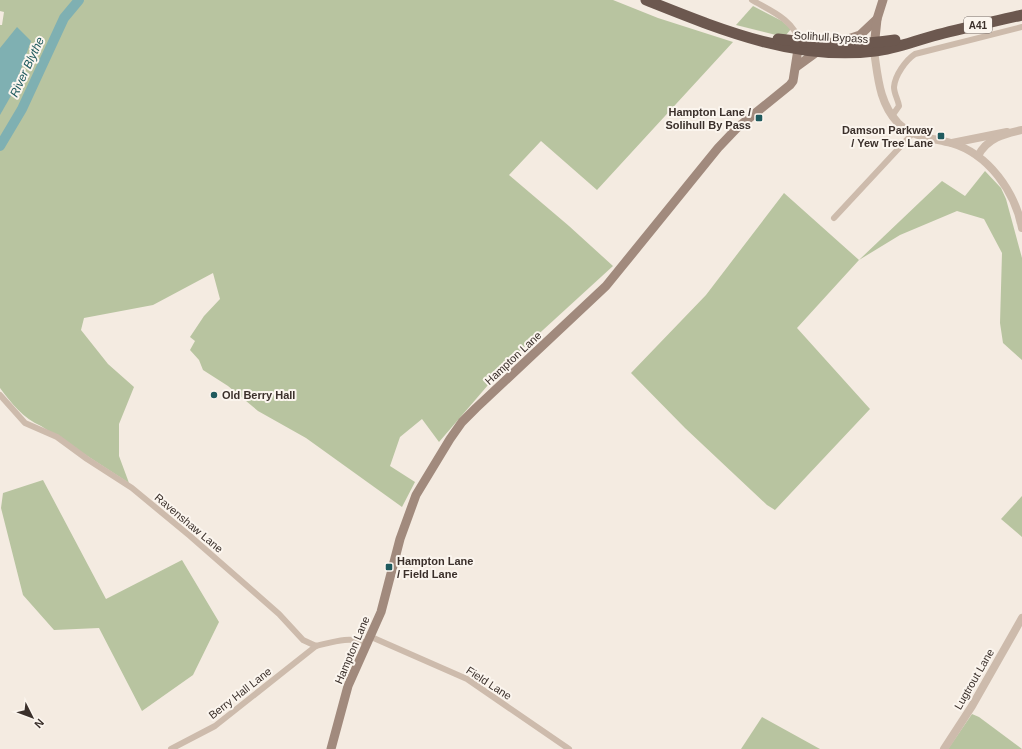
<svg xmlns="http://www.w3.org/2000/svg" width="1022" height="749" font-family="Arial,sans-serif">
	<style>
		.green { fill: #b8c4a0 }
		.water { fill: #7fb0b2 }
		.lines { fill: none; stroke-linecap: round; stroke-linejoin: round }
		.river { stroke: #7fb0b2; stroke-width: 10 }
		.minor { stroke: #cdbbac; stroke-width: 6 }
		.tertiary { stroke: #cdbbac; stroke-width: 8 }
		.secondary { stroke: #a18a7d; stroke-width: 9 }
		.trunk { stroke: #6c584f; stroke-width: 11 }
		.poi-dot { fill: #1f5a5e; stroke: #fbf5ee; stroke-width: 1.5 }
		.labels { text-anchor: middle; stroke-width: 4; stroke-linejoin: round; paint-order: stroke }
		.shield { fill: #fbf5ee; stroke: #756b66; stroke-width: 1 }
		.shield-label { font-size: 10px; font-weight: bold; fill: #3b302b }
		.street-label { font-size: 11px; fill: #3b302b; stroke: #fbf5ee }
		.poi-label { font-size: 11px; font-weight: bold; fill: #3b302b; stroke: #fbf5ee; text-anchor: end }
		.water-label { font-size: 12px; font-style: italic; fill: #1f5a5e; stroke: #fbf5ee }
	</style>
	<rect width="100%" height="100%" fill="#f4ebe1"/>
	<g class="green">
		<path d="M0 0H613L658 18 733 42 597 190 541 141 509 175 569 226 613 266 507 363 439 442 422 419 400 437 390 466 415 482 402 507 306 438 258 411 228 386 203 370 199 360 190 350 195 341 190 337 204 316 220 299 213 273 153 305 84 318 81 330 108 364 134 387 119 424V456L129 483 41 426C23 418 12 404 0 388V25H2L4 12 0 11Z"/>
		<path d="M753 6 782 21 791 29 786 35 780 36 736 25Z"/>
		<path d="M985 171 1001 188 1006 199 1022 258V360L1003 343 1000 323 1002 253 984 219 957 211 900 235 859 260 797 328 870 409 775 510 767 505 685 428 631 373 706 295 784 193 859 260 942 181 965 196Z"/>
		<path d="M43 480 106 599 182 560 219 622 193 675 142 711 99 628 54 630 23 595 1 508 3 493Z"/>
		<path d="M1022 496V537L1001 519Z"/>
		<path d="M972 714 979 717 1022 749H948Z"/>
		<path d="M762 717 820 749H741Z"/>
	</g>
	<path class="water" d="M17 27 31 41 12 94 0 115V48Z"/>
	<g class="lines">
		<path class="river" d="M0 146 22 109 64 18 79 0"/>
		<g class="minor">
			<path d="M752 0C769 10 795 20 799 42"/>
			<path d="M892 116 899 106C898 99 894 94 894 87 895 75 906 60 915 54L1022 27"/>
			<path d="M834 218 913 133"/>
			<path d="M0 395 25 423 57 437 87 459 132 488 190 536 279 614 303 640 316 646C333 642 349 636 366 643"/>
			<path d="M369 636 467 679 569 749"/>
			<path d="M171 749 215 726 316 646"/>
		</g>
		<g class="tertiary">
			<path d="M874 51C878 77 879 103 898 123 912 137 932 138 951 143 989 154 1015 192 1022 228"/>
			<path d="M952 143 1007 132"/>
			<path d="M978 156C987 138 1004 134 1022 130"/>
			<path d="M944 749 972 706 1022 618"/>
		</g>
		<g class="secondary">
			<path d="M842 41 860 35 877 19"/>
			<path d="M874 48 877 19 883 0"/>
			<path d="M796 67 818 51"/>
			<path d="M331 749 348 686 381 612 400 539 416 495 450 439 462 422 476 408 606 286 718 148 737 128 790 85 793 81 799 43"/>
		</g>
		<g class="trunk">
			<path d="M646 0C719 29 795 61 875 51 895 49 914 41 933 36 963 28 993 22 1022 15"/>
			<path d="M778 39C817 44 856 46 895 40"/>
		</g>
	</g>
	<g class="poi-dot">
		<rect x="755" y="114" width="8" height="8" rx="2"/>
		<rect x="937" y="132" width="8" height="8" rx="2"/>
		<circle cx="214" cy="395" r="4"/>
		<rect x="385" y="563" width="8" height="8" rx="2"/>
	</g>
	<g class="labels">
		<rect class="shield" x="964" y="17" width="28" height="16" rx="3"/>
		<g class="shield-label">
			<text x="978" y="29">A41</text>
		</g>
		<g class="street-label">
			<text transform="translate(831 37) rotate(3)" y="4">Solihull Bypass</text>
			<text transform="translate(513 358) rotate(-43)" y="4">Hampton Lane</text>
			<text transform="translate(189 523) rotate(40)" y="4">Ravenshaw Lane</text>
			<text transform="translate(352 650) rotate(-67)" y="4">Hampton Lane</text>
			<text transform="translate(974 679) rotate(-60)" y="4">Lugtrout Lane</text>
			<text transform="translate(489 683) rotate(33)" y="4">Field Lane</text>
			<text transform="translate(240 693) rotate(-38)" y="4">Berry Hall Lane</text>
		</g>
		<g class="poi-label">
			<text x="751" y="116">Hampton Lane /<tspan x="751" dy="13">Solihull By Pass</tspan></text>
			<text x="933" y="134">Damson Parkway<tspan x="933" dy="13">/ Yew Tree Lane</tspan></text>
			<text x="222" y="399" text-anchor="start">Old Berry Hall</text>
			<text x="397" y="565" text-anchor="start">Hampton Lane<tspan x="397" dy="13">/ Field Lane</tspan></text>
		</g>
		<g class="water-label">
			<text transform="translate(27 67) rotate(-65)" y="4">River Blythe</text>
		</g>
	</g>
	<g transform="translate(32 717) rotate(132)" stroke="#fbf5ee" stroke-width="3" paint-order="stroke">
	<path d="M0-3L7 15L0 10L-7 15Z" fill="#3b302b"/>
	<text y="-6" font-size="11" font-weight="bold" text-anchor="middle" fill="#3b302b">N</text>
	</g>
</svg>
